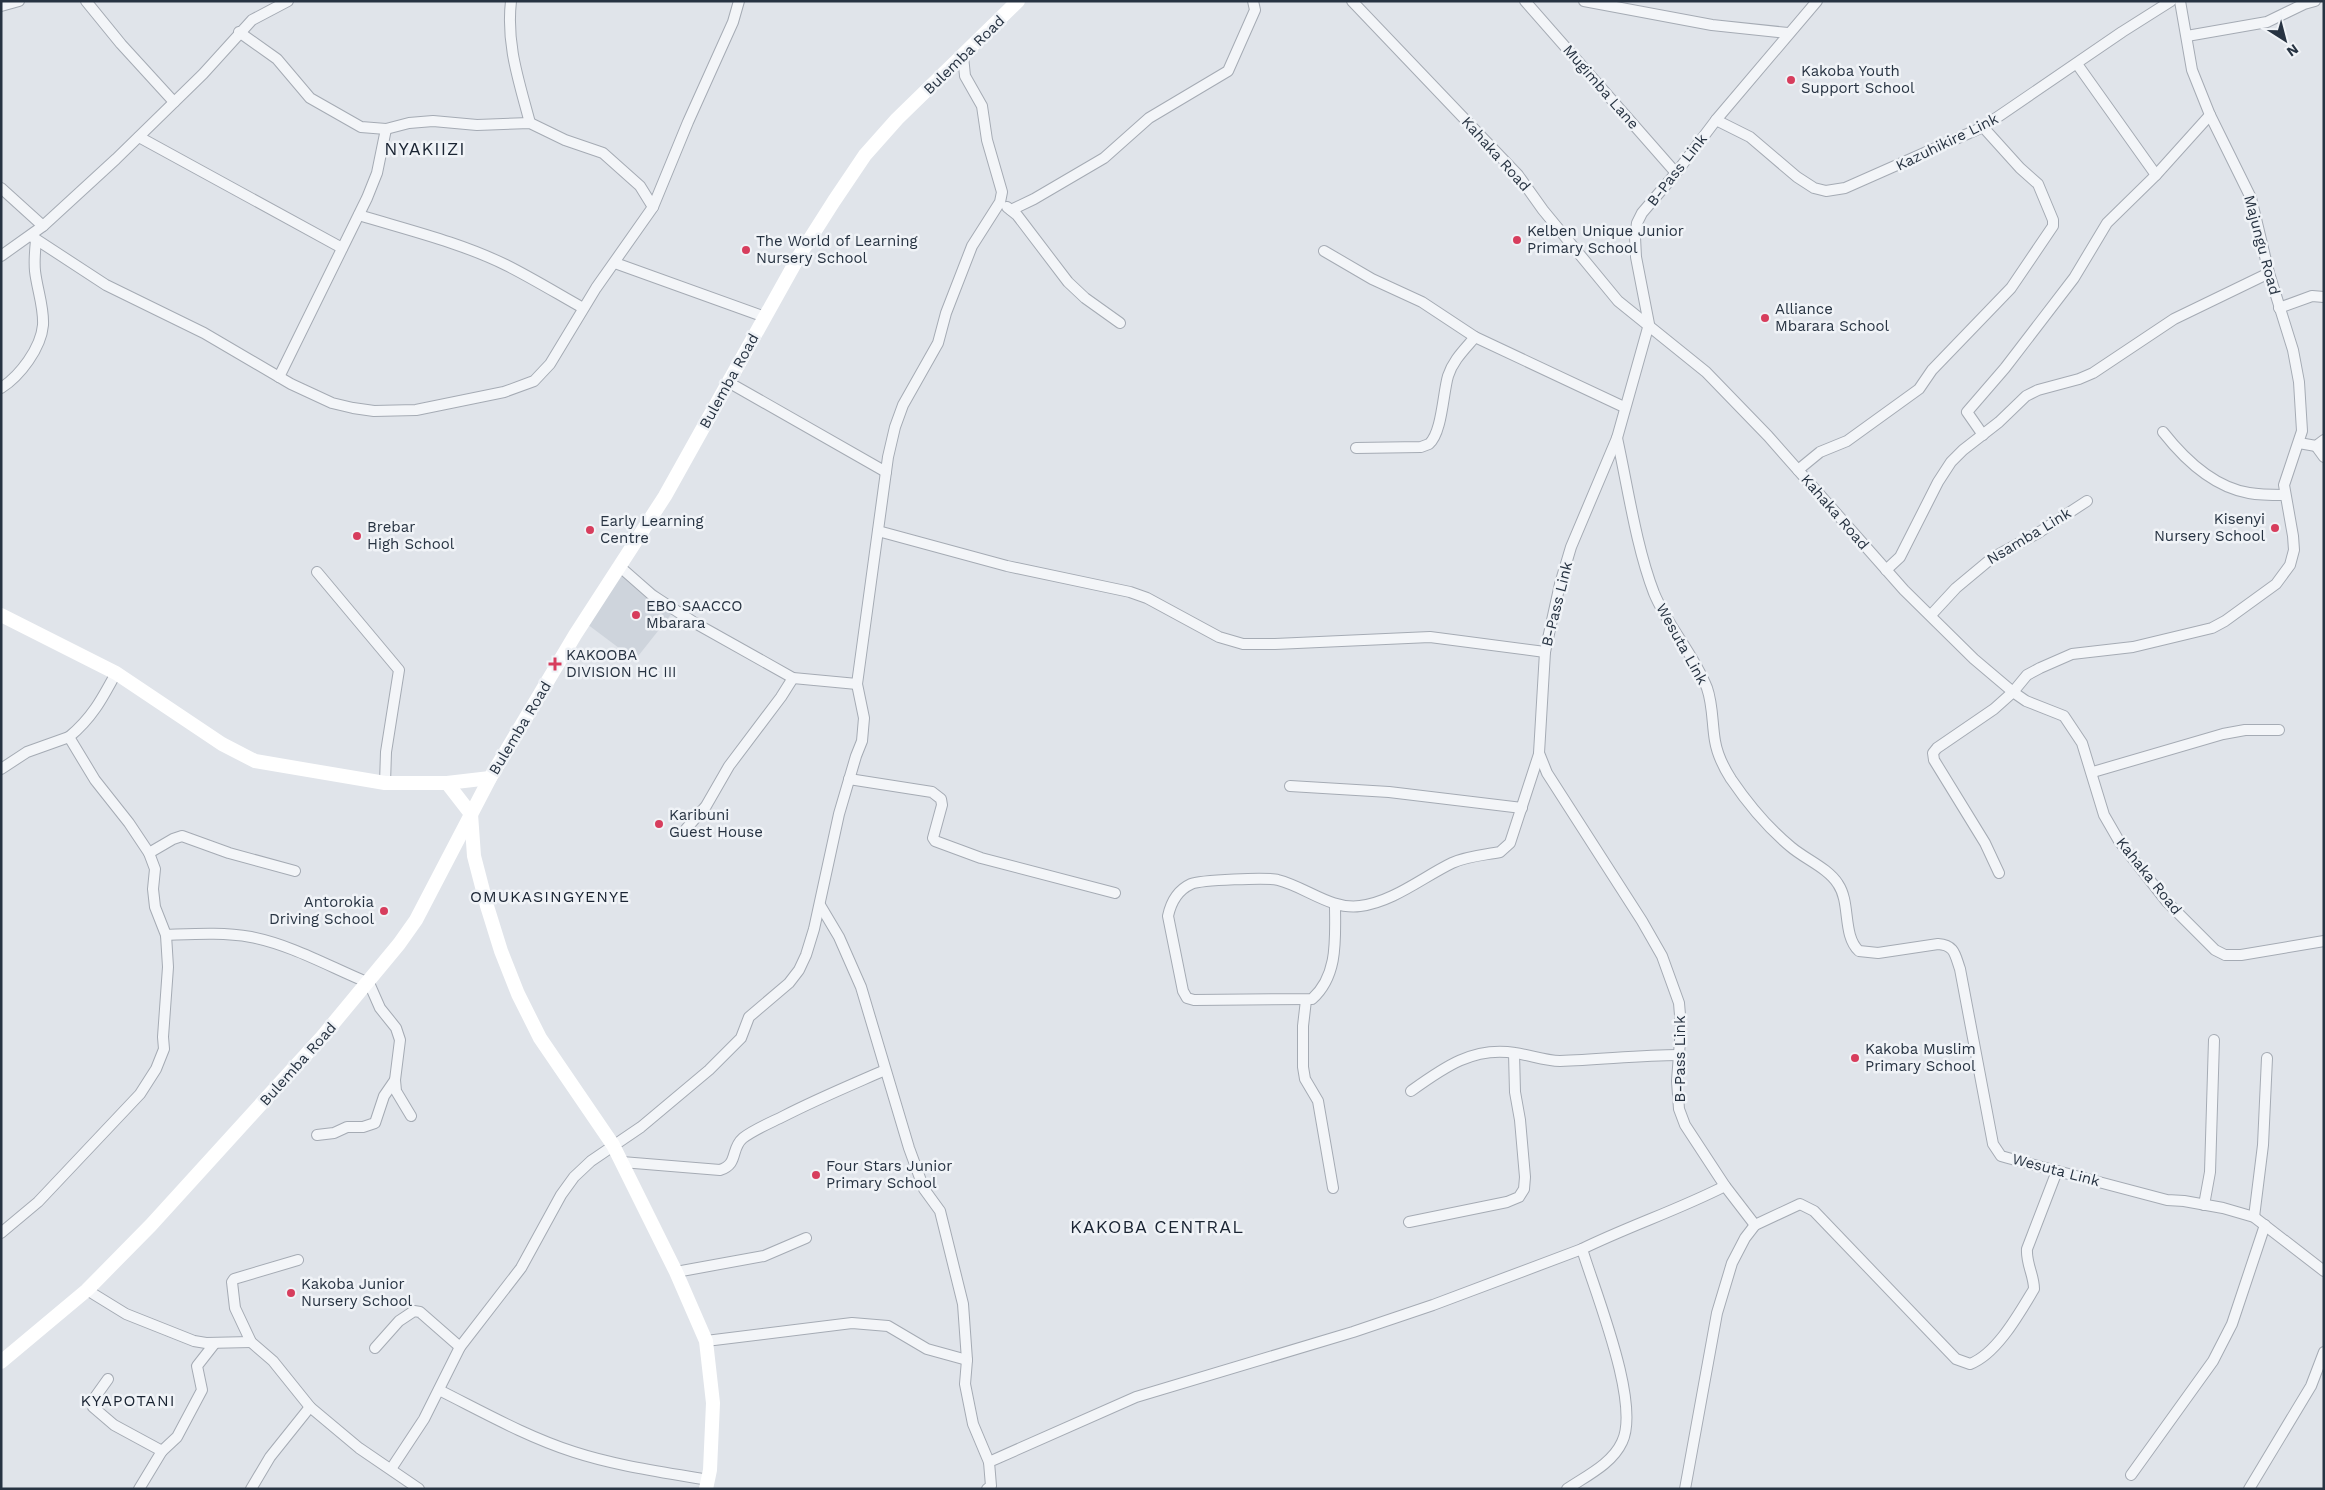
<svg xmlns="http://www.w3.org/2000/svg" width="2325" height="1490" font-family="'Work Sans',sans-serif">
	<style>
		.built { fill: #ced4dc }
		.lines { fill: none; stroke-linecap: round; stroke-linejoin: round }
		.street-casing { stroke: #a5abb4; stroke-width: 12 }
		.street { stroke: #f3f5f8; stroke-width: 10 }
		.secondary { stroke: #fff; stroke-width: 14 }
		.poi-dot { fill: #d73d5d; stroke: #f0f3f7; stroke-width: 2 }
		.labels { text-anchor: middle; stroke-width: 5; stroke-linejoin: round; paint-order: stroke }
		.street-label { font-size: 15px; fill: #273342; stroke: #f0f3f7 }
		.poi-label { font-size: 15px; fill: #273342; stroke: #f0f3f7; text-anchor: start }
		.neighbourhood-label { font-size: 16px; letter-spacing: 1px; fill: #1a2433; stroke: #f0f3f7 }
		.quarter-label { font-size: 18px; letter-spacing: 1px; fill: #1a2433; stroke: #f0f3f7 }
	</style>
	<rect width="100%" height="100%" fill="#e0e4ea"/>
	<path class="built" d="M624 564 677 607 635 660 587 624Z"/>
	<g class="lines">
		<g class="street-casing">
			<g id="street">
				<path d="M86 1 121 44 174 102"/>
				<path d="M511 1C506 45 519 81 530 123"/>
				<path d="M1352 1 1518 175 1543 210 1618 301 1706 372 1768 436 1904 590 1974 659 2013 692 2026 701 2064 716 2082 743 2104 815 2119 841 2167 902 2215 950 2225 955H2241L2324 941"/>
				<path d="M1525 1 1676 173"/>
				<path d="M1584 1 1712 25 1788 33"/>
				<path d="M1 6 19 1"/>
				<path d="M239 32 277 59 310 98 361 127 386 129 409 123 433 121 477 125 530 123 565 140 603 153 640 186 653 207"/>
				<path d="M2187 36 2267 22 2304 4 2315 1"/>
				<path d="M2077 64 2156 175"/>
				<path d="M1716 120 1750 137 1797 177 1814 188 1826 191 1845 188 1983 127 2122 32 2171 1"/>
				<path d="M139 137 342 248"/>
				<path d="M1 188 43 226"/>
				<path d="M1007 207 1017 215 1068 282 1085 298 1120 323"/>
				<path d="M1011 210 1034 199 1104 158 1149 118 1228 71 1255 10 1253 1"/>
				<path d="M359 215C408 230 459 242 506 265 532 278 558 294 583 308"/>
				<path d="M31 236 106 285 204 333 291 384 332 403 353 408 374 411 416 410 504 392 534 381 550 364 596 288 653 207 688 122 733 22 739 1"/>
				<path d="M1324 251 1372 279 1422 302 1475 337 1624 407"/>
				<path d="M1 256 43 226 116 159 203 74 252 20 288 1"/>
				<path d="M615 263 765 317"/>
				<path d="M2279 308 2312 296 2324 297"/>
				<path d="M279 377 367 198 377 173 386 129"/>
				<path d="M728 382 886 472"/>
				<path d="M1 388C20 376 41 348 43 325 44 307 37 289 35 271 34 261 35 250 36 240"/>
				<path d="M2163 432C2185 460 2213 487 2249 493 2260 495 2273 495 2284 495"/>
				<path d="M1983 435 1967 412 2005 368 2074 278 2107 223 2156 175 2210 115"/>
				<path d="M1617 438C1628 488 1636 546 1654 593 1668 627 1694 654 1707 688 1713 705 1712 724 1715 741 1717 753 1724 768 1731 779 1748 804 1768 828 1791 847 1805 859 1828 868 1838 884 1851 903 1842 935 1859 951L1878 953 1938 944C1955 945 1955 955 1960 969L1993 1144 2001 1156 2008 1158 2167 1200 2184 1201 2223 1208 2254 1217 2324 1271"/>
				<path d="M2299 443 2316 446 2324 440"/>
				<path d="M2316 446 2324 457"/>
				<path d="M1356 448 1421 447 1429 444C1442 433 1443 393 1448 376 1453 360 1465 349 1475 337"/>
				<path d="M1798 470 1820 452 1847 441 1919 389 1932 370 2011 288 2053 226V220L2038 184 2020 168 1983 127"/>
				<path d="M878 531 1007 566 1130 592 1147 598 1219 637 1243 644H1275L1430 637 1545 652"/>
				<path d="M619 566 652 595 695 623 793 678 857 684"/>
				<path d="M1886 570 1900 557 1938 482 1951 462 1963 450 1999 422 2026 396 2038 390 2079 379 2093 373 2174 319 2269 273"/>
				<path d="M317 572 399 670 386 752 385 783"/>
				<path d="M1931 615 1956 588 1992 558 2038 533 2087 501"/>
				<path d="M1 769 27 752 69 737"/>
				<path d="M2093 772 2223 734 2245 730H2279"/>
				<path d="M849 779 932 792 941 799 942 805 933 838 935 841 981 858 1115 893"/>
				<path d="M1290 786 1389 792 1522 808"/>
				<path d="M686 829 706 806 729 766 781 697 793 678"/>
				<path d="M149 853 173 839 182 836 229 853 295 871"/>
				<path d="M1999 873 1985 843 1934 760 1933 753 1937 748 1994 709 2013 692 2027 675 2040 668 2072 654 2133 647 2212 628 2225 621 2276 584 2290 565 2294 550 2293 536 2284 485 2302 431 2299 382 2293 350 2269 273 2251 198 2210 115 2192 70 2180 1"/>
				<path d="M1335 904C1335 937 1339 975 1312 999L1194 1000 1187 998 1183 991 1168 916C1171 902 1178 890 1191 884 1200 880 1268 877 1278 880 1306 887 1331 910 1360 906 1393 902 1423 877 1452 863 1467 856 1485 855 1500 852L1510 843 1539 754"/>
				<path d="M820 905 839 937 861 987 909 1148 924 1189 940 1211 963 1304 967 1360 965 1384 973 1424 989 1462"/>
				<path d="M166 935C194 934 223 932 251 937 292 945 330 967 369 983L380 1008 396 1028 400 1040 395 1080 396 1091 411 1116"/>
				<path d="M1306 1000 1303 1026V1067L1305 1079 1318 1101 1333 1188"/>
				<path d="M1411 1091C1443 1068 1473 1046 1515 1053 1530 1055 1545 1061 1560 1061 1600 1060 1639 1055 1679 1055"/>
				<path d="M317 1135 334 1133 347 1127H363L375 1123 384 1096 395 1080"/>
				<path d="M622 1162 720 1170C739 1164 730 1149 743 1138 755 1129 770 1123 784 1116 817 1099 851 1085 885 1070"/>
				<path d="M2204 1205 2210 1172 2214 1040"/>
				<path d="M2254 1217 2263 1145 2267 1058"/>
				<path d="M1409 1222 1507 1202 1519 1197 1524 1189 1525 1177 1520 1120 1515 1092 1514 1053"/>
				<path d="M1755 1225 1725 1186 1685 1125 1679 1109 1677 1081 1681 1027 1679 1003 1662 956 1642 921 1547 773 1539 753 1545 652 1560 584 1571 547 1617 438 1649 324 1636 257 1635 237 1637 223 1642 213 1676 173 1716 120 1817 1"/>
				<path d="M1 1233 38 1202 140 1094 156 1069 164 1049 163 1037 168 967 166 935 155 907 153 889 155 869 149 853 129 823 95 780 69 737C92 718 102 699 116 673"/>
				<path d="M298 1260 234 1279 232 1282 235 1308 251 1342 273 1361 310 1407 359 1448 419 1489"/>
				<path d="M676 1272 764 1256 806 1238"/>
				<path d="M87 1290 126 1314 194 1341 206 1343 251 1342"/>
				<path d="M706 1341 852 1323 888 1326 927 1349 967 1360"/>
				<path d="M375 1348 399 1321 414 1311 420 1312 460 1347"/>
				<path d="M108 1379 93 1400V1407L114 1425 162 1451 139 1489"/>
				<path d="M439 1390C483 1412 527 1437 574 1452 617 1466 663 1472 708 1480"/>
				<path d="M162 1451 177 1437 202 1390 197 1366 215 1343"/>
				<path d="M391 1469 424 1419 460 1347 521 1268 561 1195 574 1177 591 1161 641 1127 709 1070 741 1038 749 1017 789 983 799 970 806 955 814 929 839 814 856 756 862 741 864 718 857 684 888 457 895 427 903 405 938 343 946 313 972 246 1000 202 1002 192 987 140 982 106 965 76 963 56"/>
				<path d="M2131 1475 2213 1361 2232 1324 2265 1225"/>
				<path d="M251 1489 270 1457 310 1407"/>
				<path d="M987 1489 991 1486 989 1462 1136 1397 1353 1332 1433 1305 1582 1249C1629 1226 1678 1210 1725 1186"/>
				<path d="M1567 1489C1586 1476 1612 1464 1622 1442 1641 1404 1595 1292 1582 1249"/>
				<path d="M1685 1489 1717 1313 1732 1263 1745 1238 1755 1225 1800 1204 1814 1211 1956 1359 1970 1364C1997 1354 2020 1312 2034 1289 2034 1275 2026 1264 2027 1249L2057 1171"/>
				<path d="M2249 1489 2311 1386 2324 1352"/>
			</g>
		</g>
		<use href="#street" class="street"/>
		<g class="secondary">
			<path d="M1 615 116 673 222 744 255 761 385 783H447L490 778"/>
			<path d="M447 783 471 814 474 856 487 906 501 951 518 994 540 1038 613 1145 676 1272 706 1341 713 1403 710 1470 706 1489"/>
			<path d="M1 1362 87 1290 151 1225 322 1037 399 944 416 920 490 778 575 635 665 496 799 256 834 201 865 155 897 119 1018 1"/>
		</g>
	</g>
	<g class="poi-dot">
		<circle cx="1791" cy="80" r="5"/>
		<circle cx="1517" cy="240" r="5"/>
		<circle cx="746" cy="250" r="5"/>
		<circle cx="1765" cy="318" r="5"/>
		<circle cx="2275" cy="528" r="5"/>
		<circle cx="590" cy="530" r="5"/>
		<circle cx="357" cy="536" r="5"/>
		<circle cx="636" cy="615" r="5"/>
		<path d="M552.5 656.5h5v5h5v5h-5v5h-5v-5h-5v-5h5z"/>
		<circle cx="659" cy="824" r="5"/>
		<circle cx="384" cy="911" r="5"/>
		<circle cx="1855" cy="1058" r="5"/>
		<circle cx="816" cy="1175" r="5"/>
		<circle cx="291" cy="1293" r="5"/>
	</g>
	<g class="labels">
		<g class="street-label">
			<text transform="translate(964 55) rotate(-44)" y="5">Bulemba Road</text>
			<text transform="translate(1601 87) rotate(49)" y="5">Mugimba Lane</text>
			<text transform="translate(1947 142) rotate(-26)" y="5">Kazuhikire Link</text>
			<text transform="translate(1496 154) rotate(48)" y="5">Kahaka Road</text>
			<text transform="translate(1677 170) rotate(-52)" y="5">B-Pass Link</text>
			<text transform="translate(2262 245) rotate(75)" y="5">Majungu Road</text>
			<text transform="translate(729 381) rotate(-61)" y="5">Bulemba Road</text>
			<text transform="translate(1835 512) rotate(49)" y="5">Kahaka Road</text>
			<text transform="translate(2029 536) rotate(-31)" y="5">Nsamba Link</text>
			<text transform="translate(1557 604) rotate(-76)" y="5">B-Pass Link</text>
			<text transform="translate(1682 644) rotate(61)" y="5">Wesuta Link</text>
			<text transform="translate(520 728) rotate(-59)" y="5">Bulemba Road</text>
			<text transform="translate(2149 876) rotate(51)" y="5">Kahaka Road</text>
			<text transform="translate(1680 1059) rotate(-90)" y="5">B-Pass Link</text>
			<text transform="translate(298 1064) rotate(-48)" y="5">Bulemba Road</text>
			<text transform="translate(2056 1170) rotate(15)" y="5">Wesuta Link</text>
		</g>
		<g class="poi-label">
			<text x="1801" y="76">Kakoba Youth<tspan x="1801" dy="17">Support School</tspan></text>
			<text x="1527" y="236">Kelben Unique Junior<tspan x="1527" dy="17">Primary School</tspan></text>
			<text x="756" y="246">The World of Learning<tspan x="756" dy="17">Nursery School</tspan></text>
			<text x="1775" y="314">Alliance<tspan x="1775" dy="17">Mbarara School</tspan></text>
			<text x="2265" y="524" text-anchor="end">Kisenyi<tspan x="2265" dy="17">Nursery School</tspan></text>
			<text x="600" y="526">Early Learning<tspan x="600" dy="17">Centre</tspan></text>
			<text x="367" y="532">Brebar<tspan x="367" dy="17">High School</tspan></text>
			<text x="646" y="611">EBO SAACCO<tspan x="646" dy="17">Mbarara</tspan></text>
			<text x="566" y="660">KAKOOBA<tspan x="566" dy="17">DIVISION HC III</tspan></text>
			<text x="669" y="820">Karibuni<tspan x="669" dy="17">Guest House</tspan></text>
			<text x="374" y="907" text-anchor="end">Antorokia<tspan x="374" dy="17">Driving School</tspan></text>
			<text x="1865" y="1054">Kakoba Muslim<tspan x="1865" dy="17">Primary School</tspan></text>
			<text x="826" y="1171">Four Stars Junior<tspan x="826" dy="17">Primary School</tspan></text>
			<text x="301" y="1289">Kakoba Junior<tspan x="301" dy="17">Nursery School</tspan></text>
		</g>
		<g class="neighbourhood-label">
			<text x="550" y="902">OMUKASINGYENYE</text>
			<text x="128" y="1406">KYAPOTANI</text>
		</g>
		<g class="quarter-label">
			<text x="425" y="155">NYAKIIZI</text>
			<text x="1157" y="1233">KAKOBA CENTRAL</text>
		</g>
	</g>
	<rect width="2325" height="1490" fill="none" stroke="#273342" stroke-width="5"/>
	<g transform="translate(2285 40) rotate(144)" stroke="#f0f3f7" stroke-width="4" paint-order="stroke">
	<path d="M0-4L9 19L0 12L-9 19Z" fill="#273342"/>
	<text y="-8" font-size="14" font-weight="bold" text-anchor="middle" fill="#273342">N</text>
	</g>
</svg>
